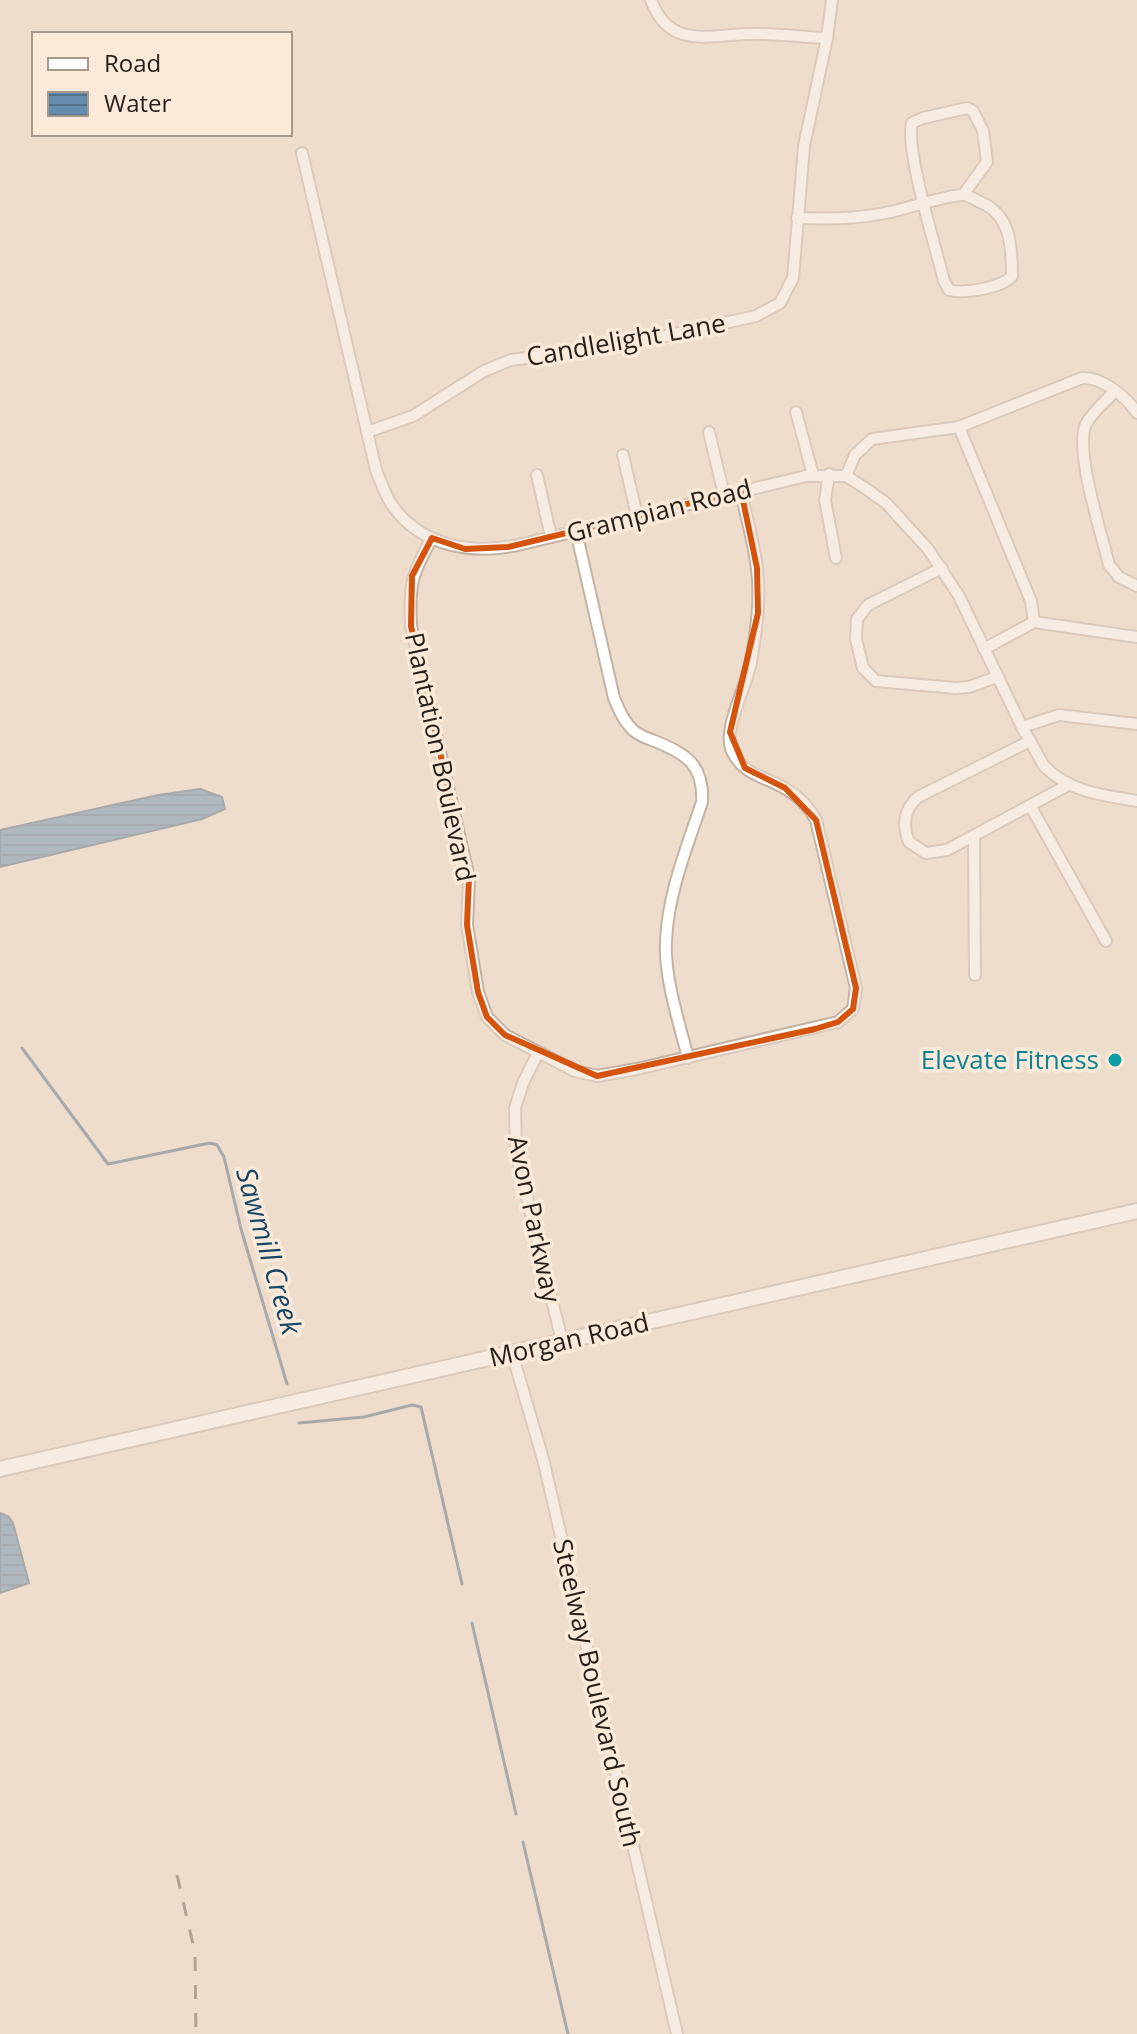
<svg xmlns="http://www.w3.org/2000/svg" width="1137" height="2034" font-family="'Open Sans',sans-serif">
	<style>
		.water { fill: url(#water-rules); stroke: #516b81; stroke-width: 2 }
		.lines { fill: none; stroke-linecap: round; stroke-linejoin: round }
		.stream { stroke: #516b81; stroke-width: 3 }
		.street-casing { stroke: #c4b3a4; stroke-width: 14 }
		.secondary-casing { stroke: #c4b3a4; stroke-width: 18 }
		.street { stroke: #fff; stroke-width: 10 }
		.secondary { stroke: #fff; stroke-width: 14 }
		.rail { stroke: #665b53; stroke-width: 3; stroke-dasharray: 14 14; stroke-linecap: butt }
		.marked { fill: none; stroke: #d4530d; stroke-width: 6; stroke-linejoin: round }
		.culture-dot { fill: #0f9aa8; stroke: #fbeada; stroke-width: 3 }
		.labels { text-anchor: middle; stroke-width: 7; stroke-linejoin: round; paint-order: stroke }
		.street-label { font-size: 26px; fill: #251e19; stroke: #fbeada }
		.culture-label { font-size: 26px; fill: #0d838f; stroke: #fbeada; text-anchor: end }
		.water-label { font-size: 28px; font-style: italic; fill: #164668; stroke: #fbeada }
	</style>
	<defs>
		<pattern id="water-rules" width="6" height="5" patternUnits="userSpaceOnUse" patternTransform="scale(2)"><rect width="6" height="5" fill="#648cad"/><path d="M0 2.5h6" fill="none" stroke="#52728c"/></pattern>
	</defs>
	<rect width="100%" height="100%" fill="#eeddcd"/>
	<g class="water">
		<path d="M200 789 222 797 225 809 202 819 0 867V830L158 795Z"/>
		<path d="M0 1513 8 1516 13 1523 29 1583 0 1593Z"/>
	</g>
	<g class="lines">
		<g class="stream">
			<path d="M22 1048 108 1164 210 1143 217 1145 224 1157 241 1229 287 1384"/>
			<path d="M299 1423 364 1417 412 1405 421 1407 462 1584"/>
			<path d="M472 1623 516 1814"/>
			<path d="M523 1842 568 2034"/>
		</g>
		<g class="street-casing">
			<g id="street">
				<path d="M651 0C671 54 716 32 758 34 781 34 804 37 827 38"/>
				<path d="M302 153 376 470C381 482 385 495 392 505 422 548 475 555 522 544L806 476H846L865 488 886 503 928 549 959 596 1022 727 1044 766C1070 792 1101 795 1137 801"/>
				<path d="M797 218C829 219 859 219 890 212 906 209 950 194 963 195 968 195 976 200 980 202 1011 214 1012 248 1012 276 1001 288 965 294 949 290L944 281C936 248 905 150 912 123L923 118 967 108 973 111 983 131 987 162 963 195"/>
				<path d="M1115 391C1106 401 1092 412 1086 424 1074 450 1102 535 1109 565L1119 577 1137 586"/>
				<path d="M796 412 813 475"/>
				<path d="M959 427 1031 601 1034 622"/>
				<path d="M367 432 413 416 484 371 511 360 629 344 756 316 780 303 793 278 804 146 827 38 832 0"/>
				<path d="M709 432 724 495"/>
				<path d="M623 455 637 516"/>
				<path d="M829 474 825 500 836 558"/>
				<path d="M537 475 551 537"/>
				<path d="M846 476 855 455 872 439 959 427 1082 378C1103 377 1126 397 1137 413"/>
				<path d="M576 531 614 698C619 710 624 722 634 731 640 736 649 739 657 742 687 754 704 766 702 802 687 847 668 893 666 941 664 977 679 1022 688 1058"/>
				<path d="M432 538C411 575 409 585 411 626L469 878 467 925 478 992 487 1017 505 1035 575 1071 597 1076 637 1069 838 1022 853 1009 856 988 816 820C809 807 798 796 786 789 765 776 744 776 732 751 722 729 747 686 751 662 756 632 761 600 757 569 754 543 746 517 741 491"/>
				<path d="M942 568 868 605 857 619 856 639 863 668 876 681 955 688 969 687 997 677"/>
				<path d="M984 649 1034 622 1137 637"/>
				<path d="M1022 727 1059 715 1137 724"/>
				<path d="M1030 741 918 797C904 809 902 825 909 842L926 853 947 850 1068 785"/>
				<path d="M1031 807 1106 941"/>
				<path d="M974 836 975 975"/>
				<path d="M538 1053 523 1083 515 1108 516 1152 562 1341"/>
				<path d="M512 1353 543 1459 677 2034"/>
			</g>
		</g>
		<g class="secondary-casing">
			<path id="secondary" d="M0 1469 1137 1211"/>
		</g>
		<use href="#street" class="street"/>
		<use href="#secondary" class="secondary"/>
		<path class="rail" d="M177 1875 195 1953 196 2034"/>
	</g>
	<path d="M0 0H1137V2034H0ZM741 491 757 568 758 613 730 732 745 768 785 788 816 820 856 988 853 1009 838 1022 815 1029 597 1076 505 1035 487 1017 478 992 467 925 469 878 411 626 412 576 432 538 465 549 508 547Z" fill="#eeddcd" fill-opacity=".55" fill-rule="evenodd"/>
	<path class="marked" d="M741 491 757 568 758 613 730 732 745 768 785 788 816 820 856 988 853 1009 838 1022 815 1029 597 1076 505 1035 487 1017 478 992 467 925 469 878 411 626 412 576 432 538 465 549 508 547Z"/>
	<circle class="culture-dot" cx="1115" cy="1060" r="8"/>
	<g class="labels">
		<g class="street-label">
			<text transform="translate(626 340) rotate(-10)" y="9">Candlelight Lane</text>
			<text transform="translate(659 511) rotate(-14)" y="9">Grampian Road</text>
			<text transform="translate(440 757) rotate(78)" y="9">Plantation Boulevard</text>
			<text transform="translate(534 1219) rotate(78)" y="9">Avon Parkway</text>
			<text transform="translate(569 1340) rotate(-13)" y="9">Morgan Road</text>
			<text transform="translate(597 1693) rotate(77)" y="9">Steelway Boulevard South</text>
		</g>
		<g class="culture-label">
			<text x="1099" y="1069">Elevate Fitness</text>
		</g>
		<g class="water-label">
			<text transform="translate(269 1251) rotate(74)" y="10">Sawmill Creek</text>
		</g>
	</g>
	<rect x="32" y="32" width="260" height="104" fill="#fbeada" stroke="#a5988d" stroke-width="2"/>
	<rect x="48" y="58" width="40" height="12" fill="#ffffff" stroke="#a5988d" stroke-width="2"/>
	<text x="104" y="72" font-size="24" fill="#251e19">Road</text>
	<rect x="48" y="92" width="40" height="24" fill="url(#water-rules)" stroke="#a5988d" stroke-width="2"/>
	<text x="104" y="112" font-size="24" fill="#251e19">Water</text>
</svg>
